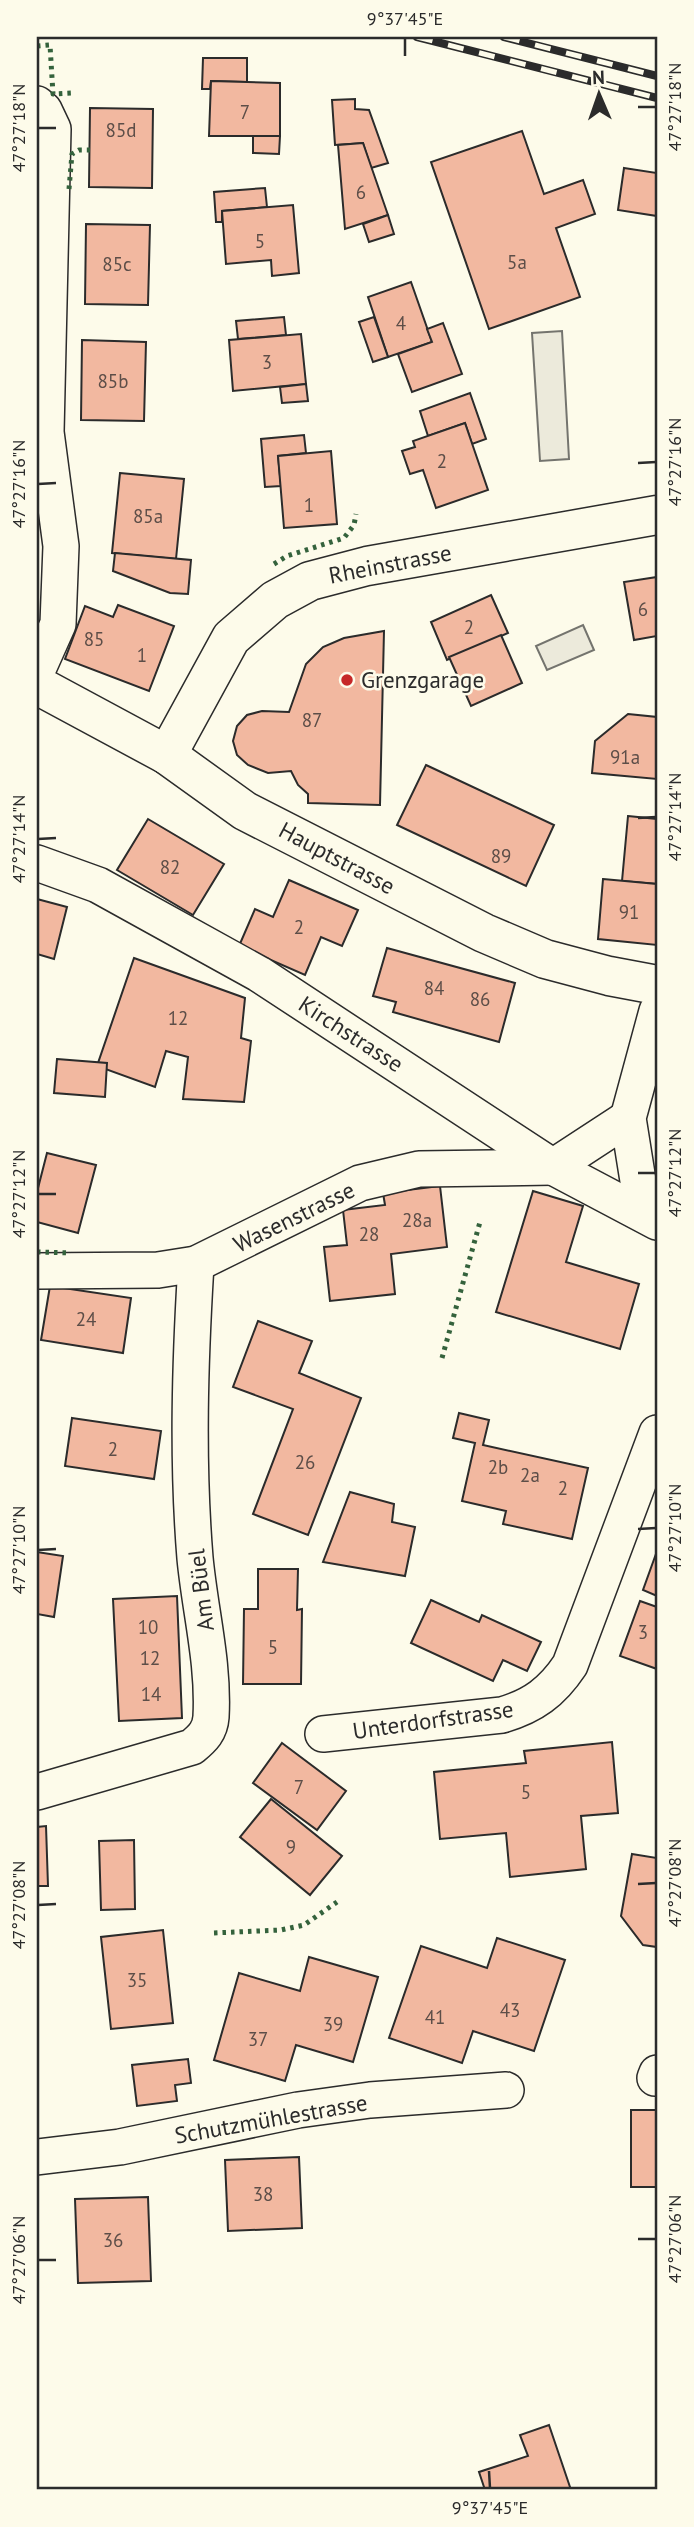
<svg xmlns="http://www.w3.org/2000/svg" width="694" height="2527" font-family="'PT Sans',sans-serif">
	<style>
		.parking { fill: #eceadb; stroke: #74746e; stroke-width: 2 }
		.building { fill: #f2b8a0; stroke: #2b2b2b; stroke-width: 2 }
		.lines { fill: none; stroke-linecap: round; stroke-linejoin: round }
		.street-casing { stroke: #2b2b2b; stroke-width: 38 }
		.primary-casing { stroke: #2b2b2b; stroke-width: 41 }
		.street { stroke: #fdfbea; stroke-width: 35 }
		.primary { stroke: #fdfbea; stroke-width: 38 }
		.rail-casing { stroke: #2b2b2b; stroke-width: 8 }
		.rail { stroke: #fdfbea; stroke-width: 5; stroke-dasharray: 16; stroke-linecap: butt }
		.hedge { stroke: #34623c; stroke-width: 5; stroke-dasharray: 3.5 5; stroke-linecap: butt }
		.ticks { fill: none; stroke: #2b2b2b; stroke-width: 2.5 }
		.poi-dot { fill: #c62828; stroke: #fdfbea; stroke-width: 2.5 }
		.labels { text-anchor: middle; stroke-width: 5; stroke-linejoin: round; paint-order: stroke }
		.number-label { font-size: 19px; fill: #5d4e48 }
		.street-label { font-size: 23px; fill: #2b2b2b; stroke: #fdfbea }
		.poi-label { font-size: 23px; fill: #2b2b2b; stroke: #fdfbea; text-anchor: start }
		.neatline { fill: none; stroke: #2b2b2b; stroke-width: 2.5 }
		.ticks-label { font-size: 18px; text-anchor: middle; fill: #2b2b2b }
	</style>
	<rect width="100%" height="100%" fill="#fdfbea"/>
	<g class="parking">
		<path d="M562 331 569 459 540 461 532 333Z"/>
		<path d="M583 625 594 650 547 670 536 646Z"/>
	</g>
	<g class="building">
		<path d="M203 58H247V82L211 81 210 89H202Z"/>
		<path d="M211 81 280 83V136H209Z"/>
		<path d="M355 99V109L369 110 388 163 371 168 363 143 335 145 332 100Z"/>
		<path d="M90 108 153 109 152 188 89 187Z"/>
		<path d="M522 131 544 194 583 180 595 214 556 228 580 297 489 329 431 162Z"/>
		<path d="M253 136H280L279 154 253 153Z"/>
		<path d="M363 143 388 215 345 229 338 145Z"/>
		<path d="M624 168 657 173V216L618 210Z"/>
		<path d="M265 188 267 207 222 211V222H216L214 192Z"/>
		<path d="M293 205 299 273 272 276 271 260 226 264 222 211Z"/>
		<path d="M388 215 394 234 369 242 363 224Z"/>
		<path d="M86 224 150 225 148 305 85 304Z"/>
		<path d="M411 282 432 342 388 357 368 297Z"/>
		<path d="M284 317 286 335 238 339 236 321Z"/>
		<path d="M374 317 388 357 373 362 359 322Z"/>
		<path d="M443 323 462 374 412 392 398 354 432 342 427 329Z"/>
		<path d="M301 334 306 384 233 391 229 340Z"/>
		<path d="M82 340 146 342 144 421 81 420Z"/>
		<path d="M306 384 308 401 282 403 280 387Z"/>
		<path d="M470 393 486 439 472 444 465 423 428 436 420 411Z"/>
		<path d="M465 423 488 490 436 508 423 470 410 474 402 451 415 447 413 441Z"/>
		<path d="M304 435 306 453 278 456 281 486 265 487 261 439Z"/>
		<path d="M331 451 337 524 284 528 278 456Z"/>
		<path d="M120 473 184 479 176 559 112 553Z"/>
		<path d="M115 553 191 560 188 594 170 593 113 571Z"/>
		<path d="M657 577V636L634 640 624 582Z"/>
		<path d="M491 595 508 633 447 660 431 622Z"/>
		<path d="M118 605 174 626 149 691 65 659 85 606 113 617Z"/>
		<path d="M384 631 380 805 308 803V794L298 785 291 771 268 773 248 765 237 755 233 741 237 726 247 715 262 711 289 712 306 664 323 647 344 638Z"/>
		<path d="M501 635 522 683 471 706 449 657Z"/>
		<path d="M628 714 657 717V779L592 773 595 741Z"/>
		<path d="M426 765 554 825 526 886 397 825Z"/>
		<path d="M628 816 657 819V884L622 881Z"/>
		<path d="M148 819 224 864 193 915 117 870Z"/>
		<path d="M603 879 657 884V945L598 939Z"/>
		<path d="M289 880 358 910 342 946 321 937 305 975 239 946 255 909 273 917Z"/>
		<path d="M37 899 67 907 54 959 37 954Z"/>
		<path d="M387 948 515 983 499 1042 393 1012 396 1002 373 996Z"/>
		<path d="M134 958 245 998 241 1038 251 1041 244 1102 183 1099 188 1057 166 1051 155 1087 97 1066Z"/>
		<path d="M57 1059 107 1063 105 1097 54 1093Z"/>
		<path d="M47 1153 96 1165 78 1233 37 1222V1192Z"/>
		<path d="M440 1186 447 1247 391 1254 395 1294 330 1301 324 1247 347 1245 343 1210 385 1205 383 1193Z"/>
		<path d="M533 1191 583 1206 566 1262 639 1284 620 1349 496 1312Z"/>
		<path d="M50 1286 131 1298 123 1353 41 1340Z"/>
		<path d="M258 1321 312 1341 299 1373 361 1398 308 1535 253 1514 293 1409 233 1387Z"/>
		<path d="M459 1413 489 1420 483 1445 588 1468 572 1539 503 1524 506 1511 462 1501 475 1443 453 1438Z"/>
		<path d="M72 1418 161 1431 154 1479 65 1466Z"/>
		<path d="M350 1492 394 1504 392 1522 415 1527 405 1576 323 1562Z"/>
		<path d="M657 1551V1596L643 1590Z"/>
		<path d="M37 1552 63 1556 54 1617 37 1614Z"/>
		<path d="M258 1569H298L297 1610 302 1609 301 1684H243L244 1609H258Z"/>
		<path d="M177 1596 182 1718 119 1721 113 1599Z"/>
		<path d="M431 1600 479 1622 482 1615 541 1642 527 1671 503 1660 493 1681 411 1643Z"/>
		<path d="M640 1601 657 1607V1669L620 1656Z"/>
		<path d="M612 1742 618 1813 581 1816 586 1869 510 1877 506 1833 440 1839 434 1772 526 1763 524 1751Z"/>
		<path d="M282 1743 346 1791 317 1830 253 1783Z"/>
		<path d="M271 1799 342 1856 310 1895 240 1837Z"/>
		<path d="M46 1826 48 1886H37V1827Z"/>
		<path d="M134 1840 135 1909 101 1910 99 1841Z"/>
		<path d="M632 1854 657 1858V1947L643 1945 621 1916Z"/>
		<path d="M163 1930 173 2023 111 2029 101 1937Z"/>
		<path d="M497 1938 565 1960 534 2051 473 2031 462 2063 389 2038 421 1946 487 1968Z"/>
		<path d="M309 1957 378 1977 353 2062 296 2045 285 2081 214 2060 239 1973 300 1991Z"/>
		<path d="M188 2059 191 2083 175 2085 177 2101 137 2106 132 2065Z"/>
		<rect x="631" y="2110" width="26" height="77"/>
		<path d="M299 2157 302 2228 228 2231 225 2160Z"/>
		<path d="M148 2197 151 2281 78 2283 75 2199Z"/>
		<path d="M549 2425 571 2490H485L479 2472 528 2456 520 2435Z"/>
	</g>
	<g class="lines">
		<g class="street-casing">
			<g id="street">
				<path d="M37 104 44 110 53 129 46 432 61 546 58 624 37 671"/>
				<path d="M37 863 98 885 259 974 553 1167 657 1222"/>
				<path d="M643 1212 628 1118 657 1011"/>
				<path d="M37 1271 158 1270 196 1264 360 1183 419 1169 553 1167 628 1118"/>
				<path d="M323 1734 502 1715C533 1706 552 1692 570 1665L657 1433"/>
				<path d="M37 1792 192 1747C203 1738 210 1731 211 1717 214 1663 200 1611 195 1558 187 1460 190 1362 196 1264"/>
				<path d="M655 2078 657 2073"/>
				<path d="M37 2157 120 2147 298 2110 370 2100 506 2090"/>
			</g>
		</g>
		<g class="primary-casing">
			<g id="primary">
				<path d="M37 685 167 755 245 811 484 933 545 959 609 976 657 985"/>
				<path d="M167 755 231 638 275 600 310 581 367 566 657 515"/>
			</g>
		</g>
		<use href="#street" class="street"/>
		<use href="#primary" class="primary"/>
		<g class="rail-casing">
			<g id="rail">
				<path d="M417 37 657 98"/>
				<path d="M504 37 657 76"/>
			</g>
		</g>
		<use href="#rail" class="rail"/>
		<g class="hedge">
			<path d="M37 46 50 45 53 94 72 93"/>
			<path d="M69 189 72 154 79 150H90"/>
			<path d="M274 564 287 556 344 538 354 525 356 514"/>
			<path d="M37 1252 71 1253"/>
			<path d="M442 1358 480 1222"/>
			<path d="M214 1933 281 1930 304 1925 337 1902"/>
		</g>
	</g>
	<path class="ticks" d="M405 38V56M638 107H656M38 128H56M638 463 656 462M38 484 56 483M638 818 656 817M38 839 56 838M638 1173H656M38 1194H56M638 1529 656 1528M38 1550 56 1549M638 1884 656 1883M38 1905 56 1904M638 2239H656M38 2260H56M489 2471 490 2488"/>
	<circle class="poi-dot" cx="347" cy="680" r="7"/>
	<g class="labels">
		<g class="number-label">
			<text x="245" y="119">7</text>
			<text x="121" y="137">85d</text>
			<text x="361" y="199">6</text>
			<text x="260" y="248">5</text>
			<text x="517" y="269">5a</text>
			<text x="117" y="271">85c</text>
			<text x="401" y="330">4</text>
			<text x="267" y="369">3</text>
			<text x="113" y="388">85b</text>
			<text x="442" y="468">2</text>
			<text x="309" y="512">1</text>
			<text x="148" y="523">85a</text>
			<text x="643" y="616">6</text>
			<text x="469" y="634">2</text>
			<text x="94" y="646">85</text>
			<text x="142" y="662">1</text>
			<text x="312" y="727">87</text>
			<text x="625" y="764">91a</text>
			<text x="501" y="863">89</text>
			<text x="170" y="874">82</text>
			<text x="629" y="919">91</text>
			<text x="299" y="934">2</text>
			<text x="434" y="995">84</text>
			<text x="480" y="1006">86</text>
			<text x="178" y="1025">12</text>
			<text x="417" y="1227">28a</text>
			<text x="369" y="1241">28</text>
			<text x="86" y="1326">24</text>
			<text x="113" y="1456">2</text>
			<text x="305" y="1469">26</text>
			<text x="498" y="1474">2b</text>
			<text x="530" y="1482">2a</text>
			<text x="563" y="1495">2</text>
			<text x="148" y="1634">10</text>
			<text x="643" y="1639">3</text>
			<text x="273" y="1654">5</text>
			<text x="150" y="1665">12</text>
			<text x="151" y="1701">14</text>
			<text x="299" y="1794">7</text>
			<text x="526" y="1799">5</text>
			<text x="291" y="1854">9</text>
			<text x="137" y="1987">35</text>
			<text x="510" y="2017">43</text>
			<text x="435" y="2024">41</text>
			<text x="333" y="2031">39</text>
			<text x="258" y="2046">37</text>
			<text x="263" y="2201">38</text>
			<text x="113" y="2247">36</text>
		</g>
		<g class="street-label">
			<text transform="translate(390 564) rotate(-11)" y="8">Rheinstrasse</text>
			<text transform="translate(337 858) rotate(28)" y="8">Hauptstrasse</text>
			<text transform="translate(351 1034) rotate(33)" y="8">Kirchstrasse</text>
			<text transform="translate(294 1217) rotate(-26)" y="8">Wasenstrasse</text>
			<text transform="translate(201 1590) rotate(-97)" y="8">Am Büel</text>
			<text transform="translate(433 1720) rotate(-8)" y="8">Unterdorfstrasse</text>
			<text transform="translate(271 2119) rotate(-10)" y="8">Schutzmühlestrasse</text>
		</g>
		<g class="poi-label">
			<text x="361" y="688">Grenzgarage</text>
		</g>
	</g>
	<rect width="694" height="2527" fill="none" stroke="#fdfbea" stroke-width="77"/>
	<g transform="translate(599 94) rotate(358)" stroke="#fdfbea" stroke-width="5" paint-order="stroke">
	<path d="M0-5L12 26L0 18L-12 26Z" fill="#2b2b2b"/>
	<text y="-10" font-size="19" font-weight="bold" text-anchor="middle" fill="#2b2b2b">N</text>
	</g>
	<rect x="38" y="38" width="618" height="2450" class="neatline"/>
	<g class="ticks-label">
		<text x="405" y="25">9°37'45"E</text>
		<text transform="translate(675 107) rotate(-90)" y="6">47°27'18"N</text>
		<text transform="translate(19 128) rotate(-90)" y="6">47°27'18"N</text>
		<text transform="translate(675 462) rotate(-90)" y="6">47°27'16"N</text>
		<text transform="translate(19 484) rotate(-90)" y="6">47°27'16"N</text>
		<text transform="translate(675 817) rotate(-90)" y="6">47°27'14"N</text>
		<text transform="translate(19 839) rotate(-90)" y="6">47°27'14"N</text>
		<text transform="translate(675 1173) rotate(-90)" y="6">47°27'12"N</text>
		<text transform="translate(19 1194) rotate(-90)" y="6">47°27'12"N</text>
		<text transform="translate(675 1528) rotate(-90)" y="6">47°27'10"N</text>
		<text transform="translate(19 1550) rotate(-90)" y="6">47°27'10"N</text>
		<text transform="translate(675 1883) rotate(-90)" y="6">47°27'08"N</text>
		<text transform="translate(19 1905) rotate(-90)" y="6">47°27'08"N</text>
		<text transform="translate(675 2239) rotate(-90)" y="6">47°27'06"N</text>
		<text transform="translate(19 2260) rotate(-90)" y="6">47°27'06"N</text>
		<text x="490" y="2514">9°37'45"E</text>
	</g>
</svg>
